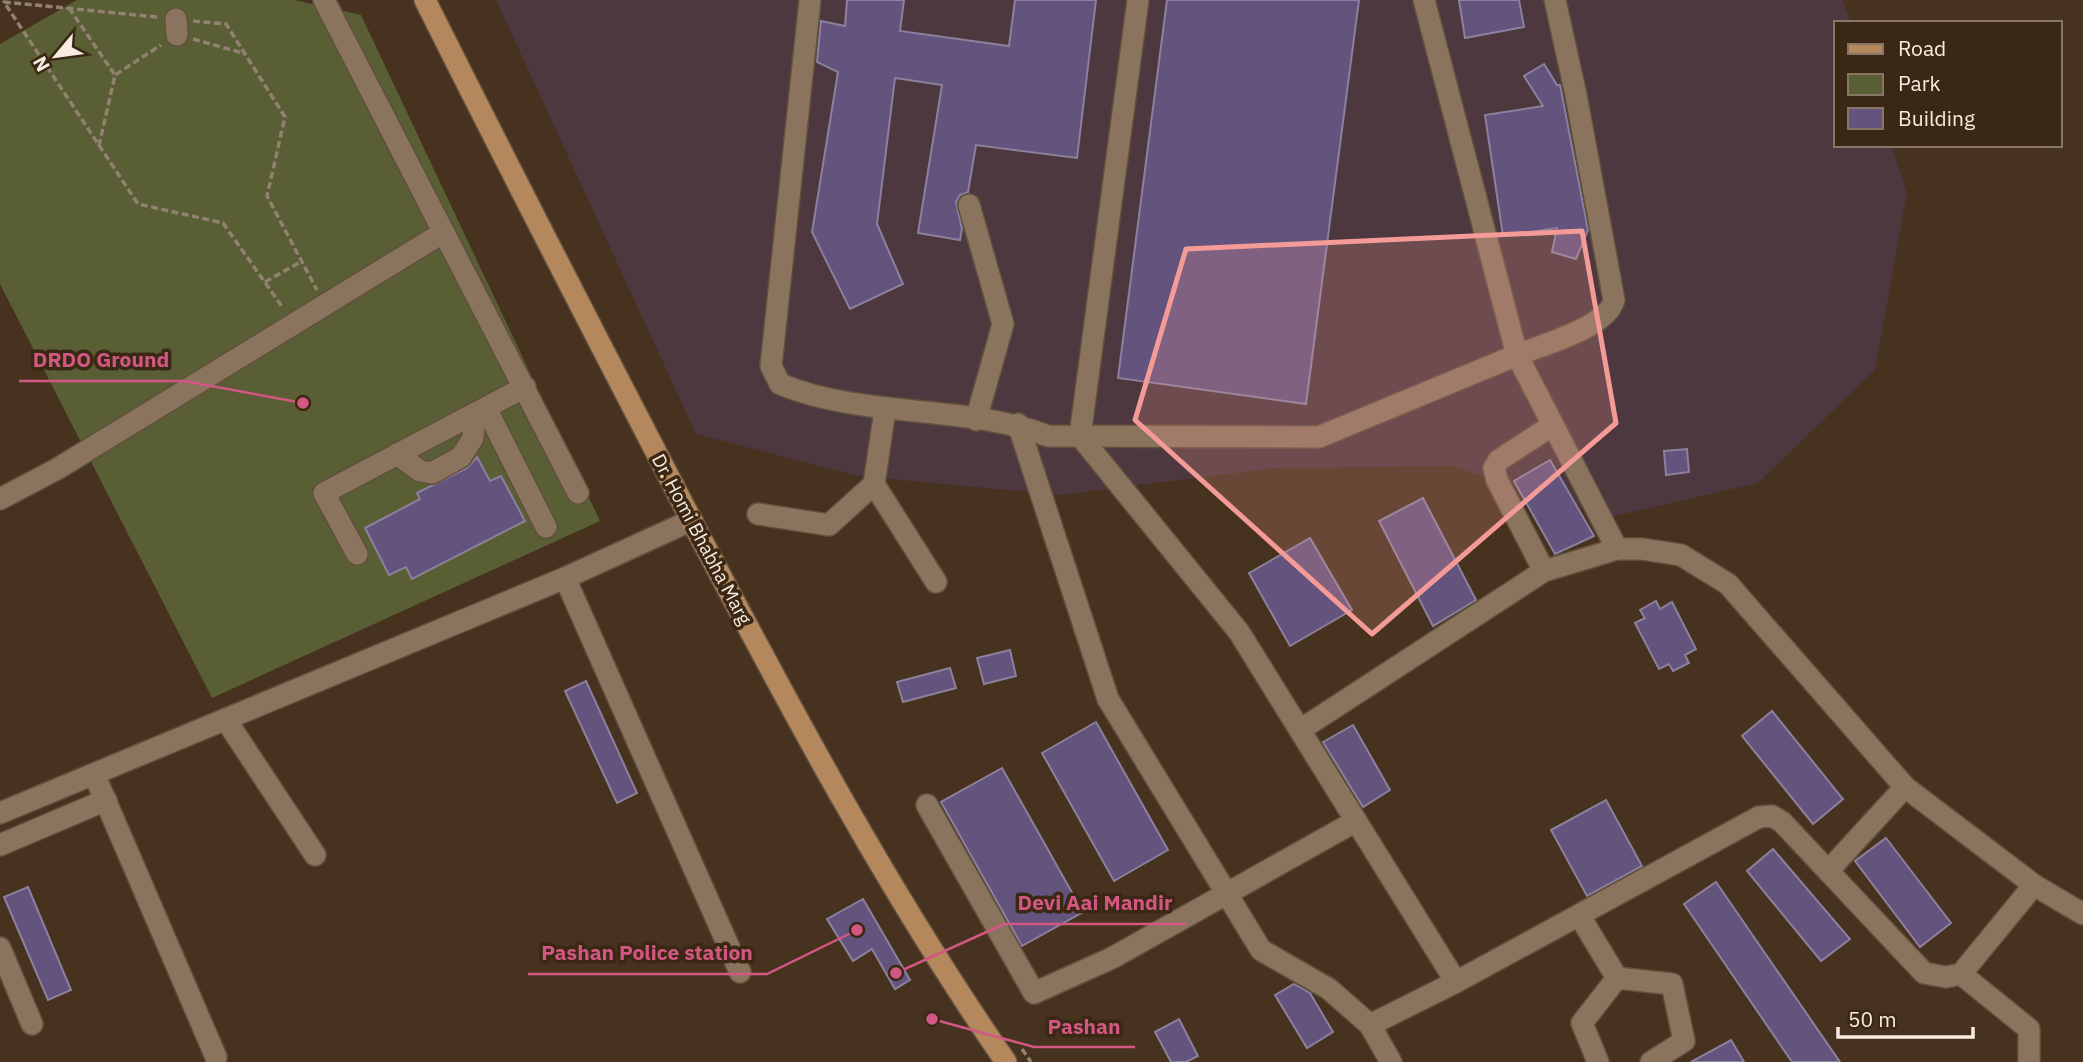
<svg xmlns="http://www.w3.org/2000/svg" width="2083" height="1062" font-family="'IBM Plex Sans',sans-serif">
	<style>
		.education { fill: #4c383e }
		.green { fill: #5a5e34 }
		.building { fill: #64537d; stroke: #8b819d; stroke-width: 2 }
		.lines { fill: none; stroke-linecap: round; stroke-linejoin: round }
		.minor-casing { stroke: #60503e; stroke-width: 24 }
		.major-casing { stroke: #60503e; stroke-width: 24 }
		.path { stroke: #928170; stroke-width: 3.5; stroke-dasharray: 7 3.5; stroke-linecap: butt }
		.minor { stroke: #8b745e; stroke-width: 21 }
		.major { stroke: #b5875d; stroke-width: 21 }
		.marked { fill: #f59b97; fill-opacity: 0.2; stroke: #f59b97; stroke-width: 5; stroke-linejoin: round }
		.labels { text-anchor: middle; stroke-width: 7; stroke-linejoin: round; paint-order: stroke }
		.street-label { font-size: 19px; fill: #f8ebdf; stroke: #3b2814 }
		.leader { fill: none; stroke: #d25783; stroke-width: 2.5 }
		.callout-dot { fill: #d25783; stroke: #3b2814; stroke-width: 2.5 }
		.callout-label { font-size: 21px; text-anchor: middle; font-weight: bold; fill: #d25783; stroke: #3b2814; stroke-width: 7; stroke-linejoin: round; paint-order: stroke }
	</style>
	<rect width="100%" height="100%" fill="#46321e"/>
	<path class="education" d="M496 0H1843L1851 23H1836V145H1891L1907 193 1875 370 1758 483 1611 517 1452 466 1274 468 1061 495 858 476 696 434Z"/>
	<path class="green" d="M77 0H294L361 15 600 521 212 698 0 284V44Z"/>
	<g class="building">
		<path d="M847 0H904L900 31 1009 46 1015 0H1096L1077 158 976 145 968 192 960 195 956 202 962 229 960 240 918 233 942 85 895 78 877 224 903 284 850 309 812 232 838 72 817 62 821 21 845 26Z"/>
		<path d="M1167 0H1359L1306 404 1118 378Z"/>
		<path d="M1459 0H1519L1524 27 1465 38Z"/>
		<path d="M1544 64 1557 85H1560L1588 230 1576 259 1552 252 1557 228 1503 236 1485 115 1543 106 1524 76Z"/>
		<path d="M1687 449 1689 472 1666 475 1664 451Z"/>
		<path d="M477 457 490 481 501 476 525 521 412 579 406 567 389 575 365 528 420 499 417 493 467 468Z"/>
		<path d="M1550 460 1594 536 1555 554 1514 481Z"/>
		<path d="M1423 498 1476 600 1433 626 1379 521Z"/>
		<path d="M1310 538 1352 610 1290 646 1249 573Z"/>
		<path d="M1656 601 1660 609 1672 602 1696 649 1685 655 1689 663 1673 671 1669 664 1659 669 1635 623 1645 618 1640 610Z"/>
		<path d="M1010 650 1016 676 984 684 977 658Z"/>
		<path d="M950 668 956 688 903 702 897 682Z"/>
		<path d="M586 681 637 793 617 803 565 691Z"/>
		<path d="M1772 711 1843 799 1813 824 1742 736Z"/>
		<path d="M1096 722 1168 850 1114 881 1042 753Z"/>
		<path d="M1353 725 1390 790 1363 807 1323 742Z"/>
		<path d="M1002 768 1083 912 1022 946 941 802Z"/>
		<path d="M1606 800 1642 866 1587 896 1551 830Z"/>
		<path d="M1886 838 1951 923 1920 947 1855 861Z"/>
		<path d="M1773 849 1850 939 1821 961 1747 871Z"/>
		<path d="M1716 882 1840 1062H1792L1684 904Z"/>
		<path d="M28 887 71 990 48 1000 4 897Z"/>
		<path d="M863 899 910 980 895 989 872 949 853 961 827 919Z"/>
		<path d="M1294 984 1310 993 1333 1032 1307 1048 1275 995Z"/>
		<path d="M1179 1019 1198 1056 1186 1062H1171L1155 1032Z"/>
		<path d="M1731 1040 1744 1062H1691Z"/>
	</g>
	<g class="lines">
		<g class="minor-casing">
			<g id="minor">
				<path d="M324 0 578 493"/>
				<path d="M810 0 771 366 780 384C865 419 967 404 1048 436L1319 437 1517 355 1617 549H1642L1681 555 1728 584 1905 787 2034 885 2083 914"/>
				<path d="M1138 0 1080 436 1239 632 1456 982 1370 1025"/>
				<path d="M1424 0 1517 355C1542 345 1608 327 1614 300L1576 95 1555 0"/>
				<path d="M176 19 177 35"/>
				<path d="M969 205 1003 324 976 420"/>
				<path d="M486 408 546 527"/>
				<path d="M1018 424 1108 699 1261 950 1329 989 1370 1025 1391 1062"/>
				<path d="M397 454 420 471 432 473 461 457 473 438 475 414"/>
				<path d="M874 484 936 582"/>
				<path d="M0 499 57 469 444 232"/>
				<path d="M758 514 829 525 874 484 885 410"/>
				<path d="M357 554 324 493 525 387"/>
				<path d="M1544 571 1497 480 1494 468 1499 460 1553 425"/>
				<path d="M565 578 740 972"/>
				<path d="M226 720 315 855"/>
				<path d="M1300 730 1544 571 1617 549"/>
				<path d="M94 774 216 1057"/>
				<path d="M927 805 1034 993 1112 958 1356 821"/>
				<path d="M0 813 565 578 692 520"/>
				<path d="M0 845 106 800"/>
				<path d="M1828 871 1905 787"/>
				<path d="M1579 915 1617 978 1672 984 1684 1041 1651 1062"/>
				<path d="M0 948 32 1024"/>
				<path d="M1961 974 2029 1029V1062"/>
				<path d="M1456 982 1759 817 1772 816 1782 822 1924 973 1946 977 1961 974 2034 885"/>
				<path d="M1598 1062 1582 1023 1617 978"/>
			</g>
		</g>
		<g class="major-casing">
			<path id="major" d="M425 0C514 178 605 354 697 531 793 713 889 893 1006 1062"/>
		</g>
		<g class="path">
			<path d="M69 8 115 75"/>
			<path d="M157 17 4 2 138 204 223 223 283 308"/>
			<path d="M193 21 226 24 285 117 267 196 317 290"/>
			<path d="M193 39 246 54"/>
			<path d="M99 146 115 75 161 45"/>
			<path d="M265 282 302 261"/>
			<path d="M1022 1049 1031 1062"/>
		</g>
		<use href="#minor" class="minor"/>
		<use href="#major" class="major"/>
	</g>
	<path class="marked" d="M1582 231 1616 423 1372 634 1135 420 1186 249Z"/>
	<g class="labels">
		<g class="street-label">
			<text transform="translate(702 539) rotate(62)" y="7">Dr. Homi Bhabha Marg</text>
		</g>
	</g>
	<path class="leader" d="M303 403L184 381H19M896 973L1004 924H1186M857 930L767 974H528M932 1019L1034 1047H1135"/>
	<g class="callout-dot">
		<circle cx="303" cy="403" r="7"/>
		<circle cx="896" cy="973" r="7"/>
		<circle cx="857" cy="930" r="7"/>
		<circle cx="932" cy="1019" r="7"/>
	</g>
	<g class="callout-label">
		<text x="101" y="367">DRDO Ground</text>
		<text x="1095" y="910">Devi Aai Mandir</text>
		<text x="647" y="960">Pashan Police station</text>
		<text x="1084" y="1034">Pashan</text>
	</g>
	<rect x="1834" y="21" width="228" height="126" fill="#3b2814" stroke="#877665" stroke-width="2"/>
	<rect x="1848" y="44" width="35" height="10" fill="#b5875d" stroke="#877665" stroke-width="2"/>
	<text x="1898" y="56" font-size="21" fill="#f8ebdf">Road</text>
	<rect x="1848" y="74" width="35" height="21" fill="#5a5e34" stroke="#877665" stroke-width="2"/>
	<text x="1898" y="91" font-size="21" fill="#f8ebdf">Park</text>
	<rect x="1848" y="108" width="35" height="21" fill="#64537d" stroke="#877665" stroke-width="2"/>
	<text x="1898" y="126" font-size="21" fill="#f8ebdf">Building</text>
	<g transform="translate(56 56) rotate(241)" stroke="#3b2814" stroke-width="5" paint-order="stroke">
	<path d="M0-5L12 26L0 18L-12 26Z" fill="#f8ebdf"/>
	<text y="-10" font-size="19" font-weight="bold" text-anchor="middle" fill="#f8ebdf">N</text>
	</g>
	<path d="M1838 1027v10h135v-10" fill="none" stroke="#f8ebdf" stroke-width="3.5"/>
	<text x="1848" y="1027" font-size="21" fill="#f8ebdf" stroke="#3b2814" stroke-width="5" paint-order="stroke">50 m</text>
</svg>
